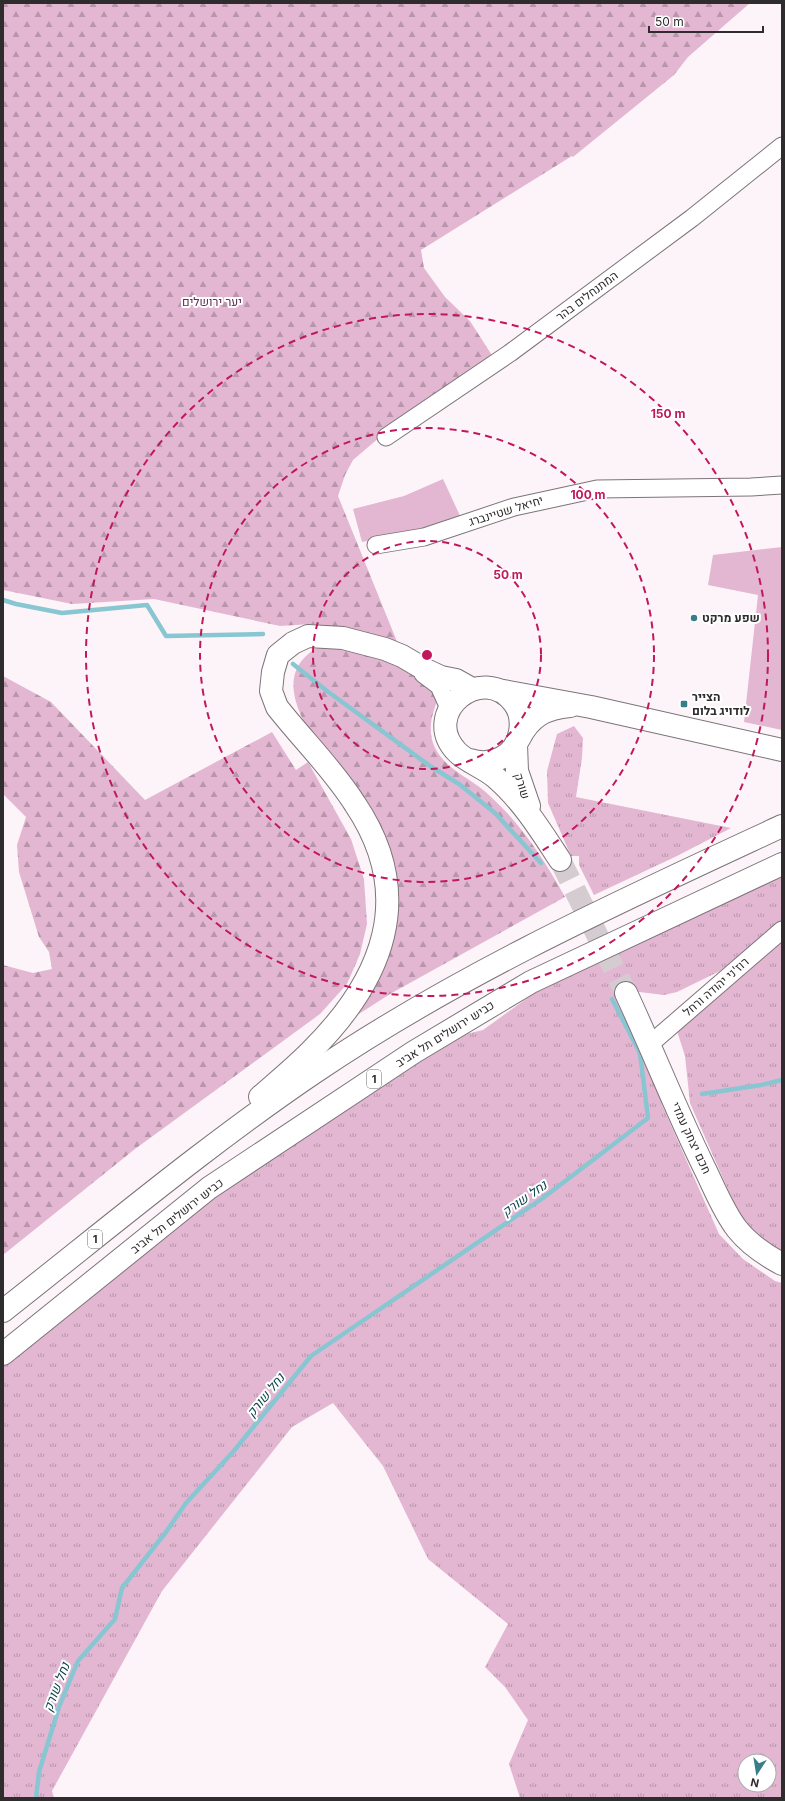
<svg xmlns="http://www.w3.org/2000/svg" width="785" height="1801" font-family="Inter,Heebo,sans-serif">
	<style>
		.grass { fill: url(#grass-tufts); fill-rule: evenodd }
		.forest { fill: url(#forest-firs) }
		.park { fill: #e3b7d2 }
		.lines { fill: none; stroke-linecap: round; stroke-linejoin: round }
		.stream { stroke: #88c6d2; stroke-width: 4.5 }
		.secondary-tunnel { stroke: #d4ccd0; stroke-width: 22; stroke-dasharray: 22 11; stroke-linecap: butt }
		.street-casing { stroke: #7c7478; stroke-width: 19 }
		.secondary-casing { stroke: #7c7478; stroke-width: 24 }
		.highway-casing { stroke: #7c7478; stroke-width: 24 }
		.street { stroke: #fff; stroke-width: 17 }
		.secondary { stroke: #fff; stroke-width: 22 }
		.highway { stroke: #fff; stroke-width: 22 }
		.ring { fill: none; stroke: #c2185b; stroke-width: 2; stroke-dasharray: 7 5 }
		.poi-dot { fill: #377d8a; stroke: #fff; stroke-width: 1.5 }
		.labels { text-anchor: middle; stroke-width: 4; stroke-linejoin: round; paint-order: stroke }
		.shield { fill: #fff; stroke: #6d6b6d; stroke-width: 1 }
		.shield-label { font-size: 11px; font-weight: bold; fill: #2f2c2e }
		.street-label { font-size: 12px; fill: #2f2c2e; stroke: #fff }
		.park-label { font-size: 12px; fill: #652d53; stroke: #fff }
		.poi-label { font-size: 12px; font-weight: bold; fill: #2f2c2e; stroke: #fff; text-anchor: start }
		.water-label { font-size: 13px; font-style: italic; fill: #0c454e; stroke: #fff }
		.centre { fill: #c2185b; stroke: #fff; stroke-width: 2 }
		.ring-label { font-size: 12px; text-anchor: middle; font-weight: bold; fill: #c2185b; stroke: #fff; stroke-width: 4; stroke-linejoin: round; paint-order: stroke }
	</style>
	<defs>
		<pattern id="grass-tufts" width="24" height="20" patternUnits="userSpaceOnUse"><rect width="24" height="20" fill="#e3b7d2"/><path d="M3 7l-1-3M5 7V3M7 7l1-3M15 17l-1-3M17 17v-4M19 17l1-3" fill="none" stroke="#b895ab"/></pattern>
		<pattern id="forest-firs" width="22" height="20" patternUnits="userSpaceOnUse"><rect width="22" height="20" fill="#e3b7d2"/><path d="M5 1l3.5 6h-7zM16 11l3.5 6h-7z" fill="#b895ab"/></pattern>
	</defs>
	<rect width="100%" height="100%" fill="#fdf4f9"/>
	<g class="grass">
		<path d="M574 726 583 738 582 758 576 797 731 828 677 856 594 895 579 865V856H571L548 803 547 771 557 734Z"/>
		<path d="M782 873V921L720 971 677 992 664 995 631 991 662 1105 719 1234 743 1259 775 1281 782 1283V1798H520L509 1764 528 1720 505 1687 485 1667 508 1624 428 1559 383 1466 333 1403 292 1427 162 1591 52 1791 54 1798H3V1364L211 1199 431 1055 466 1034 483 1030 544 986ZM745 1761H769V1785H745Z"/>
		<path d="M782 942V1255L761 1243 740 1217 690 1103 685 1056 677 1031Z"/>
	</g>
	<g class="forest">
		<path d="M3 3H750L688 57 674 75 573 157 572 156 421 250 424 268 445 297 470 321 495 360 387 431 353 460 345 475 338 496 398 644 352 631 311 624 280 626 154 599 72 604 3 590Z"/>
		<path d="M345 645 395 660 441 692C433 710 426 729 435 748 447 771 473 779 490 796 522 825 544 859 565 897L390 994 348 1021 383 960 367 811 303 720C293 699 287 675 305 657 310 652 317 647 323 646 330 645 338 646 345 645Z"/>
		<path d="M3 676 51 702 145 800 272 732 296 770 308 762 351 839 364 879 367 924 360 954 347 984 320 1014 135 1149 3 1255V965L33 973 52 969 49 952 39 937 19 872 17 845 26 817 3 794Z"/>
	</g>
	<g class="park">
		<path d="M443 479 461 518 416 531 362 542 353 509 404 496Z"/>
		<path d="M782 547V730L744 722 758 595 708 585 713 555Z"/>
	</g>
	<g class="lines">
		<g class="stream">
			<path d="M3 600 16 604 62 613 147 605 166 636 263 634"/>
			<path d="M293 664 327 691 430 766 459 784 495 813 541 863"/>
			<path d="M702 1094 761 1085 782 1080"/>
			<path d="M36 1798 39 1772 59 1707 78 1661 115 1619 122 1588 166 1532 186 1503 233 1452 311 1356 543 1198 648 1118 640 1053 612 999"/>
		</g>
		<path class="secondary-tunnel" d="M560 860 626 993"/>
		<g class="street-casing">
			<g id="street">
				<path d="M386 437 510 353 692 218 782 146"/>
				<path d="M376 545 424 537 514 507 597 489 751 487 782 485"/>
				<path d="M423 674 439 686 449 708"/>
				<path d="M649 1045 782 930"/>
			</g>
		</g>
		<g class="secondary-casing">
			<g id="secondary">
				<path d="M498 690 591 707 782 750"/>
				<path d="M519 739C530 717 545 708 570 706"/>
				<path d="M516 744 517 771 529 806"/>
				<path d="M470 760C492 767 516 756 520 732 522 721 520 711 514 703 483 661 419 713 457 752 467 762 483 767 495 777 522 800 541 831 560 860"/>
				<path d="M626 993C653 1051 676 1110 704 1167 714 1187 723 1211 737 1229 749 1244 765 1255 782 1264"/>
			</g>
		</g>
		<g class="highway-casing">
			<g id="highway">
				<path d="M260 1097C277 1082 294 1068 310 1052 383 980 417 896 355 804 333 769 302 739 277 707L271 691 273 672 278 655 293 643 308 636 343 638 385 649 402 656 426 670 441 677 456 680 472 689"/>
				<path d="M3 1311C106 1230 207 1145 315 1072 461 973 623 900 782 826"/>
				<path d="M3 1354 209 1188 414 1052 531 982 782 864"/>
			</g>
		</g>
		<use href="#street" class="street"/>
		<use href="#secondary" class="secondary"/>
		<use href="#highway" class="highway"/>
	</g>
	<g class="ring">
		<circle cx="427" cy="655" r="114"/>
		<circle cx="427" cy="655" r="227"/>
		<circle cx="427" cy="655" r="341"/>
	</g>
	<g class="poi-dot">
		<circle cx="694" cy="618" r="4"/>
		<rect x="680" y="700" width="8" height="8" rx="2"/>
	</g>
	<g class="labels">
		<g class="shield">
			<rect x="367" y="1070" width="14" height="18" rx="3"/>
			<rect x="88" y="1230" width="14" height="18" rx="3"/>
		</g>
		<g class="shield-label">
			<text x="374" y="1083">1</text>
			<text x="95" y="1243">1</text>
		</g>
		<g class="street-label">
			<text transform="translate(587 296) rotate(-37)" y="4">המתנחלים בהר</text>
			<text transform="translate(506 511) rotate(-17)" y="4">יחיאל שטיינברג</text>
			<text transform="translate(522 786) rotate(73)" y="4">שורק</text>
			<text transform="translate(716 987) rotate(-41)" y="4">רוז'ני יהודה ורחל</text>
			<text transform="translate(445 1034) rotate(-32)" y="4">כביש ירושלים תל אביב</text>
			<text transform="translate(691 1138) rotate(65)" y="4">חכם יצחק עמדי</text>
			<text transform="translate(177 1216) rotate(-38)" y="4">כביש ירושלים תל אביב</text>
		</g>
		<g class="park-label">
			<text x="212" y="306">יער ירושלים</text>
		</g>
		<g class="poi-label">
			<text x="702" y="622">שפע מרקט</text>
			<text x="692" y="701">הצייר<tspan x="692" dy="14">לודויג בלום</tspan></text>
		</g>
		<g class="water-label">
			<text transform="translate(524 1198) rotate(-35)" y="5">נחל שורק</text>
			<text transform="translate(265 1395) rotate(-51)" y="5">נחל שורק</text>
			<text transform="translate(56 1687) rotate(-69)" y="5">נחל שורק</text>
		</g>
	</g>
	<circle cx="427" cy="655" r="6" class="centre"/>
	<g class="ring-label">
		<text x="668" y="418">150 m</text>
		<text x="588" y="499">100 m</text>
		<text x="508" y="579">50 m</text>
	</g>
	<rect width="785" height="1801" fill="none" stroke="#2f2c2e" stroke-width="8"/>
	<g transform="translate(757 1773) rotate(192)"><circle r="19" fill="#ffffff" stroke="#acabab"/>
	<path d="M0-3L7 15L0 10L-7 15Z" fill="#377d8a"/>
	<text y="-6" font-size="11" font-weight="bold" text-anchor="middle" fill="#2f2c2e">N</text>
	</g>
	<path d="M649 26v6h114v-6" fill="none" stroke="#2f2c2e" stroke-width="2"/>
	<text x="655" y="26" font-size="12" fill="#2f2c2e" stroke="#ffffff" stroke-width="3" paint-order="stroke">50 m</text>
</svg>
